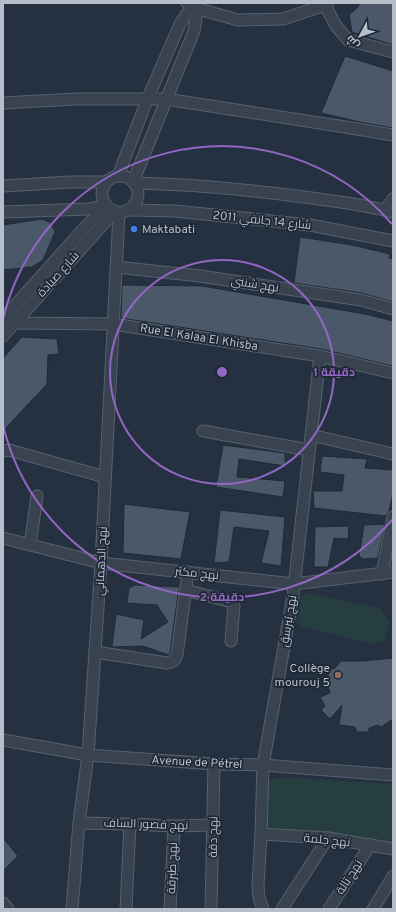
<svg xmlns="http://www.w3.org/2000/svg" width="396" height="912" font-family="Overpass,Cairo,sans-serif">
	<style>
		.green { fill: #273e41 }
		.building { fill: #4b5869; stroke: #202a37 }
		.lines { fill: none; stroke-linecap: round; stroke-linejoin: round }
		.minor-casing { stroke: #57616d; stroke-width: 13 }
		.minor { stroke: #394350; stroke-width: 11 }
		.ring { fill: none; stroke: #9366c3; stroke-width: 2 }
		.shop-dot { fill: #3f7fe0; stroke: #1e2835; stroke-width: 1.5 }
		.education-dot { fill: #8d6e63; stroke: #1e2835; stroke-width: 1.5 }
		.labels { text-anchor: middle; stroke-width: 3.5; stroke-linejoin: round; paint-order: stroke }
		.street-label { font-size: 12px; fill: #b6beca; stroke: #1e2835 }
		.poi-label { font-size: 12px; fill: #b6beca; stroke: #1e2835; text-anchor: start }
		.centre { fill: #9366c3; stroke: #1e2835; stroke-width: 2 }
		.ring-label { font-size: 12px; text-anchor: middle; font-weight: bold; fill: #9366c3; stroke: #1e2835; stroke-width: 3.5; stroke-linejoin: round; paint-order: stroke }
	</style>
	<rect width="100%" height="100%" fill="#253140"/>
	<g class="green">
		<path d="M306 593 380 608 390 623 385 640 374 644 302 627 296 621 299 600Z"/>
		<path d="M281 777 393 784V847L262 830 264 782Z"/>
	</g>
	<g class="building">
		<path d="M360 3H393V45L352 32 349 15 358 7Z"/>
		<path d="M345 56 393 71V128L360 122 321 113Z"/>
		<path d="M42 219 51 223 55 232 43 260 32 267 3 270V225Z"/>
		<path d="M300 237 352 245 390 254 389 258 393 259V302L362 293 294 283Z"/>
		<path d="M122 285 202 286 365 314 393 321V366L321 349 121 318Z"/>
		<path d="M22 337 57 339 59 354 48 355 47 384 3 431V358Z"/>
		<path d="M223 445 285 453V466L239 459 237 477 285 481 283 497 216 487Z"/>
		<path d="M322 456 367 459 365 468 393 470V494L389 511 386 516 314 508 313 491H342L344 475 320 472Z"/>
		<path d="M124 504 190 512 181 559 123 553Z"/>
		<path d="M220 510 285 517 281 566 261 563 269 531 234 527 229 562 214 563Z"/>
		<path d="M385 524 378 558 363 559 359 556 364 525Z"/>
		<path d="M349 526 348 539 334 538 328 567H314L315 527Z"/>
		<path d="M135 585 179 587 170 653 169 655 143 646 112 647 116 614 144 620 141 639 168 622 157 605 127 603 129 588Z"/>
		<path d="M393 658V719L381 727 378 725 369 728V732H357L355 727 339 725 342 705 330 719 321 710 325 706 320 697 330 693 327 683 328 675 331 669 335 668 341 661H363Z"/>
		<path d="M3 838 18 856 3 871Z"/>
	</g>
	<g class="lines">
		<g class="minor-casing">
			<g id="minor">
				<path d="M187 3 195 8 238 20 283 19 325 5 328 3"/>
				<path d="M325 5 336 26 348 40 393 52"/>
				<path d="M3 103 76 99H166L345 127 393 135"/>
				<circle cx="120" cy="194" r="18"/>
				<path d="M118 176 147 100 180 24 186 15 195 8 197 3"/>
				<path d="M133 182 194 31 196 19 195 8"/>
				<path d="M134 183C189 184 242 189 296 196 329 200 361 204 393 212"/>
				<path d="M3 186 70 182H107"/>
				<path d="M129 210 175 211 310 225 393 241"/>
				<path d="M385 210 393 199"/>
				<path d="M3 212 88 209 106 206"/>
				<path d="M116 267 200 276 361 300 393 309"/>
				<path d="M3 319 15 323 113 324 320 356 393 373"/>
				<path d="M3 319 87 225 107 207"/>
				<path d="M3 336 114 212"/>
				<path d="M203 431 309 450"/>
				<path d="M311 435 393 454"/>
				<path d="M3 451 9 450 105 477"/>
				<path d="M3 538 101 563 294 584 393 572"/>
				<path d="M30 545 37 496"/>
				<path d="M382 574 393 517"/>
				<path d="M185 590 232 602 234 606 231 641"/>
				<path d="M95 652 167 663C173 662 175 660 177 655L188 572"/>
				<path d="M3 740 88 755 214 764 263 765 393 775"/>
				<path d="M79 823 130 824 174 826 214 825"/>
				<path d="M261 834 328 838 393 849"/>
				<path d="M3 903 8 909"/>
				<path d="M72 909 79 823 88 755 101 563 119 213"/>
				<path d="M126 909 130 824"/>
				<path d="M170 909 174 826"/>
				<path d="M211 909 214 764"/>
				<path d="M263 909 259 898 258 886 261 834 263 765 293 596 320 356"/>
				<path d="M282 909 328 838"/>
				<path d="M329 909 370 845"/>
				<path d="M373 909 393 876"/>
			</g>
		</g>
		<use href="#minor" class="minor"/>
	</g>
	<g class="ring">
		<circle cx="222" cy="372" r="112"/>
		<path d="M392 520A225 225 0 0 1 3 425M3 319A225 225 0 0 1 392 224"/>
	</g>
	<circle class="shop-dot" cx="134" cy="229" r="4"/>
	<circle class="education-dot" cx="338" cy="675" r="4"/>
	<g class="labels">
		<g class="street-label">
			<text transform="translate(262 220) rotate(6)" y="4">شارع 14 جانفي 2011</text>
			<text transform="translate(58 274) rotate(-48)" y="4">شارع صيادة</text>
			<text transform="translate(255 284) rotate(9)" y="4">نهج شنني</text>
			<text transform="translate(199 337) rotate(9)" y="4">Rue El Kalaa El Khisba</text>
			<text transform="translate(101 561) rotate(-87)" y="4">نهج الدهماني</text>
			<text transform="translate(197 573) rotate(6)" y="4">نهج مكثر</text>
			<text transform="translate(288 621) rotate(-80)" y="4">نهج تبرسق</text>
			<text transform="translate(197 762) rotate(3)" y="4">Avenue de Pétrel</text>
			<text transform="translate(146 824) rotate(2)" y="4">نهج قصور الساف</text>
			<text transform="translate(213 837) rotate(-89)" y="4">نهج دقة</text>
			<text transform="translate(327 840) rotate(6)" y="4">نهج جلمة</text>
			<text transform="translate(172 868) rotate(-88)" y="4">نهج طبرقة</text>
			<text transform="translate(349 877) rotate(-57)" y="4">نهج تالة</text>
		</g>
		<g class="poi-label">
			<text x="142" y="233">Maktabati</text>
			<text x="330" y="672" text-anchor="end">Collège<tspan x="330" dy="14">mourouj 5</tspan></text>
		</g>
	</g>
	<circle cx="222" cy="372" r="6" class="centre"/>
	<g class="ring-label">
		<text x="334" y="376">1 دقيقة</text>
		<text x="222" y="601">2 دقيقة</text>
	</g>
	<rect width="396" height="912" fill="none" stroke="#b6beca" stroke-width="8"/>
	<g transform="translate(360 36) rotate(229)" stroke="#1e2835" stroke-width="3" paint-order="stroke">
	<path d="M0-3L7 15L0 10L-7 15Z" fill="#b6beca"/>
	<text y="-6" font-size="11" font-weight="bold" text-anchor="middle" fill="#b6beca">ش</text>
	</g>
</svg>
